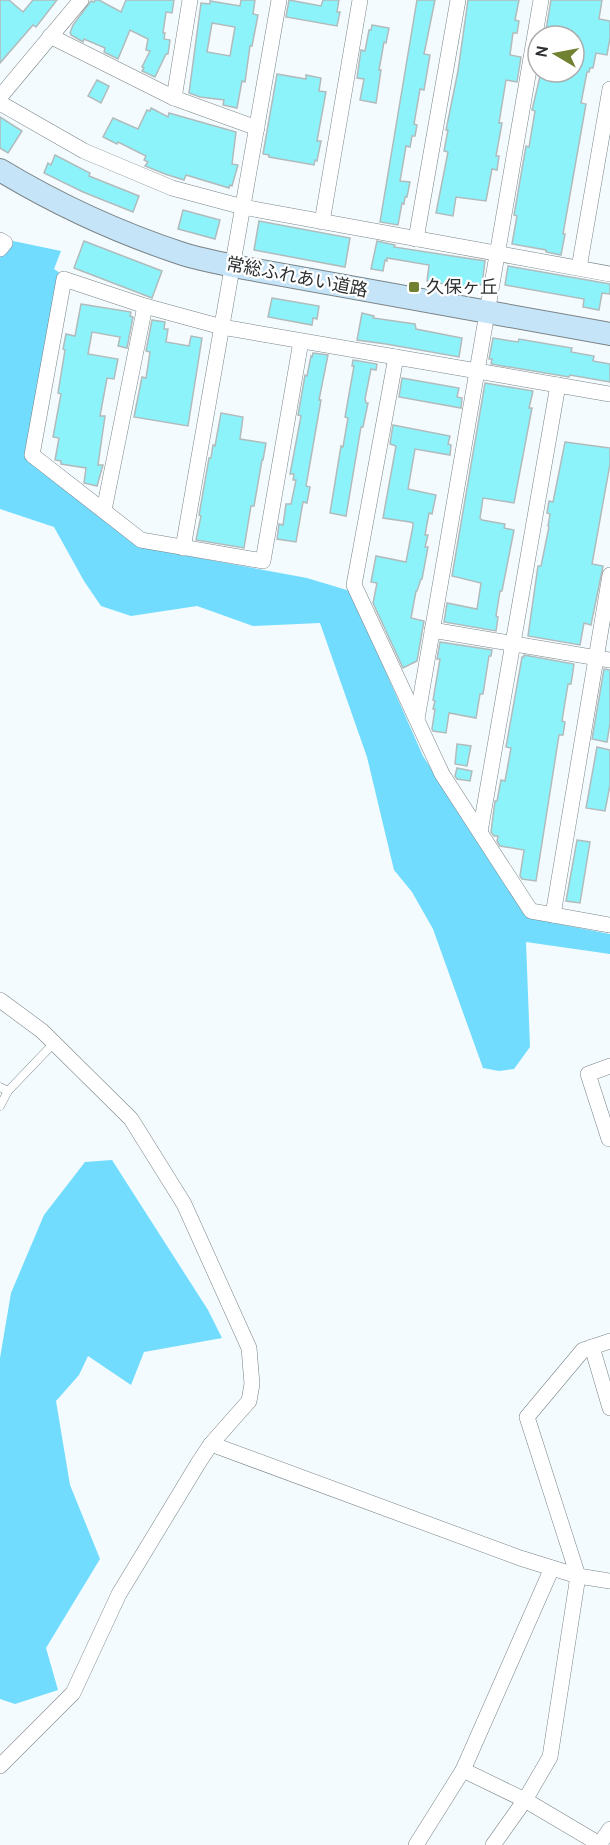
<svg xmlns="http://www.w3.org/2000/svg" width="610" height="1845" font-family="Cabin,'Noto Sans JP',sans-serif">
	<style>
		.green { fill: #71dcfe }
		.building { fill: #8df3fb; stroke: #b1bbbc; stroke-width: 1.5; fill-rule: evenodd }
		.lines { fill: none; stroke-linecap: round; stroke-linejoin: round }
		.lane-casing { stroke: #7a8386; stroke-width: 9 }
		.street-casing { stroke: #7a8386; stroke-width: 16 }
		.secondary-casing { stroke: #7a8386; stroke-width: 24 }
		.lane { stroke: #fff; stroke-width: 8 }
		.street { stroke: #fff; stroke-width: 15 }
		.secondary { stroke: #c6e4f8; stroke-width: 22 }
		.poi-dot { fill: #708232; stroke: #fff; stroke-width: 2 }
		.labels { text-anchor: middle; stroke-width: 4.5; stroke-linejoin: round; paint-order: stroke }
		.street-label { font-size: 18px; fill: #2d3132; stroke: #fff }
		.poi-label { font-size: 18px; fill: #2d3132; stroke: #fff; text-anchor: start }
	</style>
	<rect width="100%" height="100%" fill="#f3fbfe"/>
	<g class="green">
		<path d="M13 241 61 251 54 269 60 273 27 441 34 466 140 547 307 578 350 591 423 756 528 918 610 934V954L526 942 530 1047 514 1069 499 1071 483 1068 433 929 412 892 394 870 367 757 320 623 253 626 197 606 131 616 101 606 84 581 54 527 0 509V257Z"/>
		<path d="M112 1160 208 1310 222 1338 144 1352 131 1385 88 1356 79 1375 56 1401 70 1485 100 1559 46 1648 58 1690 15 1704 0 1699V1358L11 1293 44 1215 85 1162Z"/>
	</g>
	<g class="building">
		<path d="M0 0H9L23 12 33 0H57L36 27 33 25 0 63Z"/>
		<path d="M95 0H99L121 12 126 0H174L172 13 166 12 163 33H165L164 39 170 40 168 54H166L155 77 142 71 144 68 142 67 150 51 146 50 148 39 130 30 118 59 104 52 105 48 84 39 83 42 71 35V34L70 33 73 25 91 1 94 2Z"/>
		<path d="M241 0H255L253 14 258 15 252 46H250L245 82 242 81 237 108 223 105 224 100 200 97 189 93 201 3 210 4V1L240 6ZM212 23 235 27 230 56 207 52Z"/>
		<path d="M289 0 321 6 323 0H339L337 12H340L337 26 286 17Z"/>
		<path d="M417 0H435L424 54 430 55 424 90 420 89 414 124 417 125 415 136H412L410 147 406 146 400 181 410 182 407 197H405L404 204 402 203 398 225 380 222Z"/>
		<path d="M468 0H519L515 20 519 21 517 33H513L510 55 521 57 517 82 506 80 499 123H502L496 156H499L497 170 492 169 486 201 456 197 453 216 436 213 448 152 444 151 448 130H446L458 71Z"/>
		<path d="M551 0H602L599 19 610 21V38L607 55 596 53 593 68H590L589 72H587L581 103 586 104 563 234H565L561 255 546 252V250L512 244 517 216 514 215 526 146 529 147 535 111 532 110 541 72H574V60L578 36H545Z"/>
		<path d="M372 25 389 28 386 43 384 42 379 70H381L376 103 360 100 364 79 357 78 361 50 365 51 369 30H371Z"/>
		<path d="M277 74 306 79V75L321 78 319 91 326 92 317 141H321L317 161 315 160 314 165 269 157V155L263 154Z"/>
		<path d="M97 80 109 86 101 103 88 96Z"/>
		<path d="M151 108 168 117 169 113 236 132 232 164 238 165 232 186 230 185 229 188 186 175 184 180 165 174 145 166 148 162 144 160 146 156 118 142 117 144 103 137 113 118 138 129 147 110 150 111Z"/>
		<path d="M0 117 22 131 8 153 0 148Z"/>
		<path d="M55 155 90 173 89 176 139 196 133 212 83 192 44 173 48 163 51 165Z"/>
		<path d="M183 210 220 220 215 239 178 229Z"/>
		<path d="M259 221 350 238 345 267 254 250Z"/>
		<path d="M84 241 162 271 152 298 74 268Z"/>
		<path d="M377 241 395 245 394 247 485 261 482 285 468 282 467 288 427 281 429 265 387 258V261L385 260 383 271 371 269Z"/>
		<path d="M508 266 610 284V294L602 293 599 310 583 307 584 299 505 285Z"/>
		<path d="M272 298 319 306 317 319 313 318 312 325 268 317Z"/>
		<path d="M81 304 131 312 130 316 133 317 127 348 118 346 120 337 92 332 88 354 118 359 114 379 107 378 100 416H105L98 465H103L97 486 84 483 86 468 61 464V461L55 460 59 438 53 437 61 394 58 393 65 350 63 349 66 334 75 336Z"/>
		<path d="M362 313 374 316 373 318 415 324 416 329 462 338 459 357 386 344 357 340Z"/>
		<path d="M152 320 165 322 164 329H168L166 342 189 346 191 336 202 338 188 426 134 417 142 377 146 378 150 352 146 351Z"/>
		<path d="M493 338 518 342 519 339 572 348 571 352 594 356 593 361 610 364V382L570 375 569 377 491 364 492 359H489Z"/>
		<path d="M313 353 328 355 319 400H321L306 486 310 487 307 503 303 502 296 542 277 539 279 524 283 525 286 504H291L296 480H293L294 474H290L301 416 298 415 305 375 307 376 311 356 312 357Z"/>
		<path d="M353 360 377 364 376 370 371 369 365 399 366 403H368L363 427H361L346 516 330 513 341 446 343 447 348 418 345 417 354 366H352Z"/>
		<path d="M402 378 459 388 457 397 462 398 461 408 399 397Z"/>
		<path d="M485 383 533 391 529 408H532L514 503 483 498 480 518 482 520 505 524 504 528 514 530 502 591H500L496 616 498 617 496 631 444 622 447 603 477 609 481 583 452 576Z"/>
		<path d="M221 413 243 417 240 439 266 443 263 460H262L254 506H251L244 548 196 540 201 516 199 515 209 458H211L213 445 215 446Z"/>
		<path d="M393 425 450 436 448 444 451 445 450 455 415 449 408 489 436 495 432 514 429 513 425 535H428L425 547H428L422 579H421L417 591H416L411 618 424 621 417 661 403 668 373 603 377 583 371 582 376 556 406 562 413 526V523L410 522 383 518 396 446 390 444Z"/>
		<path d="M565 442 610 448V464L592 564 603 566 591 625 584 623 580 645 528 636 538 566H541L549 527 548 526 550 514 547 513 549 501 553 502Z"/>
		<path d="M440 642 492 650 491 656H489L483 694H480L476 718 449 713 446 733 433 731 432 729 435 709H433L435 701 433 700 440 659H437Z"/>
		<path d="M524 655 574 664 571 684H568L562 721 565 722 563 735H559L536 881 522 879 520 876 524 850 500 846 497 841 498 836H494L491 832 495 801H497L501 780 505 781 511 748 506 747 522 657H524Z"/>
		<path d="M604 669 610 670V723L607 742 592 739Z"/>
		<path d="M457 744 471 746 467 766 455 764Z"/>
		<path d="M597 747 610 750V785L605 811 586 808Z"/>
		<path d="M457 768 472 771 470 781 457 779 455 776Z"/>
		<path d="M577 840 590 842 580 903 566 901Z"/>
	</g>
	<g class="lines">
		<g class="lane-casing">
			<g id="lane">
				<path d="M0 1087 8 1091"/>
				<path d="M0 1106 8 1091 54 1043"/>
			</g>
		</g>
		<g class="street-casing">
			<g id="street">
				<path d="M50 36 174 98 257 128"/>
				<path d="M0 97 81 0"/>
				<path d="M174 98 190 0"/>
				<path d="M0 103 84 151 172 188 243 207 610 274"/>
				<path d="M322 222 360 0"/>
				<path d="M416 239 458 0"/>
				<path d="M0 240 5 243 0 249"/>
				<path d="M579 268 610 89"/>
				<path d="M301 341 263 561 141 540 32 455 64 279 145 306 222 327 610 394"/>
				<path d="M396 357 354 585 442 774 531 911 610 925"/>
				<path d="M104 510 145 306"/>
				<path d="M183 548 279 0"/>
				<path d="M432 630 610 660"/>
				<path d="M417 719 541 0"/>
				<path d="M480 832 558 385"/>
				<path d="M553 915 610 575"/>
				<path d="M0 1000 42 1031 131 1119 184 1204 249 1348 252 1384 249 1401 211 1444 199 1462 119 1594 73 1693 0 1766"/>
				<path d="M609 1139 588 1074 610 1066"/>
				<path d="M592 1347 610 1408"/>
				<path d="M211 1444 520 1558 578 1576 610 1581"/>
				<path d="M463 1770 525 1800 601 1845"/>
				<path d="M416 1845 463 1770 552 1568"/>
				<path d="M493 1845 525 1800 550 1757 578 1576 527 1417 583 1350 610 1341"/>
				<path d="M599 1845 610 1829"/>
			</g>
		</g>
		<g class="secondary-casing">
			<path id="secondary" d="M0 170C58 205 119 233 183 254 199 259 216 262 233 266L610 334"/>
		</g>
		<use href="#lane" class="lane"/>
		<use href="#street" class="street"/>
		<use href="#secondary" class="secondary"/>
	</g>
	<rect class="poi-dot" x="408" y="281" width="12" height="12" rx="3"/>
	<g class="labels">
		<g class="street-label">
			<text transform="translate(297 277) rotate(11)" y="6">常総ふれあい道路</text>
		</g>
		<g class="poi-label">
			<text x="426" y="293">久保ヶ丘</text>
		</g>
	</g>
	<g transform="translate(556 54) rotate(280)"><circle r="28" fill="#ffffff" stroke="#abadad" stroke-width="1.5"/>
	<path d="M0-4.5L10 22L0 15L-10 22Z" fill="#708232"/>
	<text y="-9" font-size="16" font-weight="bold" text-anchor="middle" fill="#2d3132">N</text>
	</g>
</svg>
